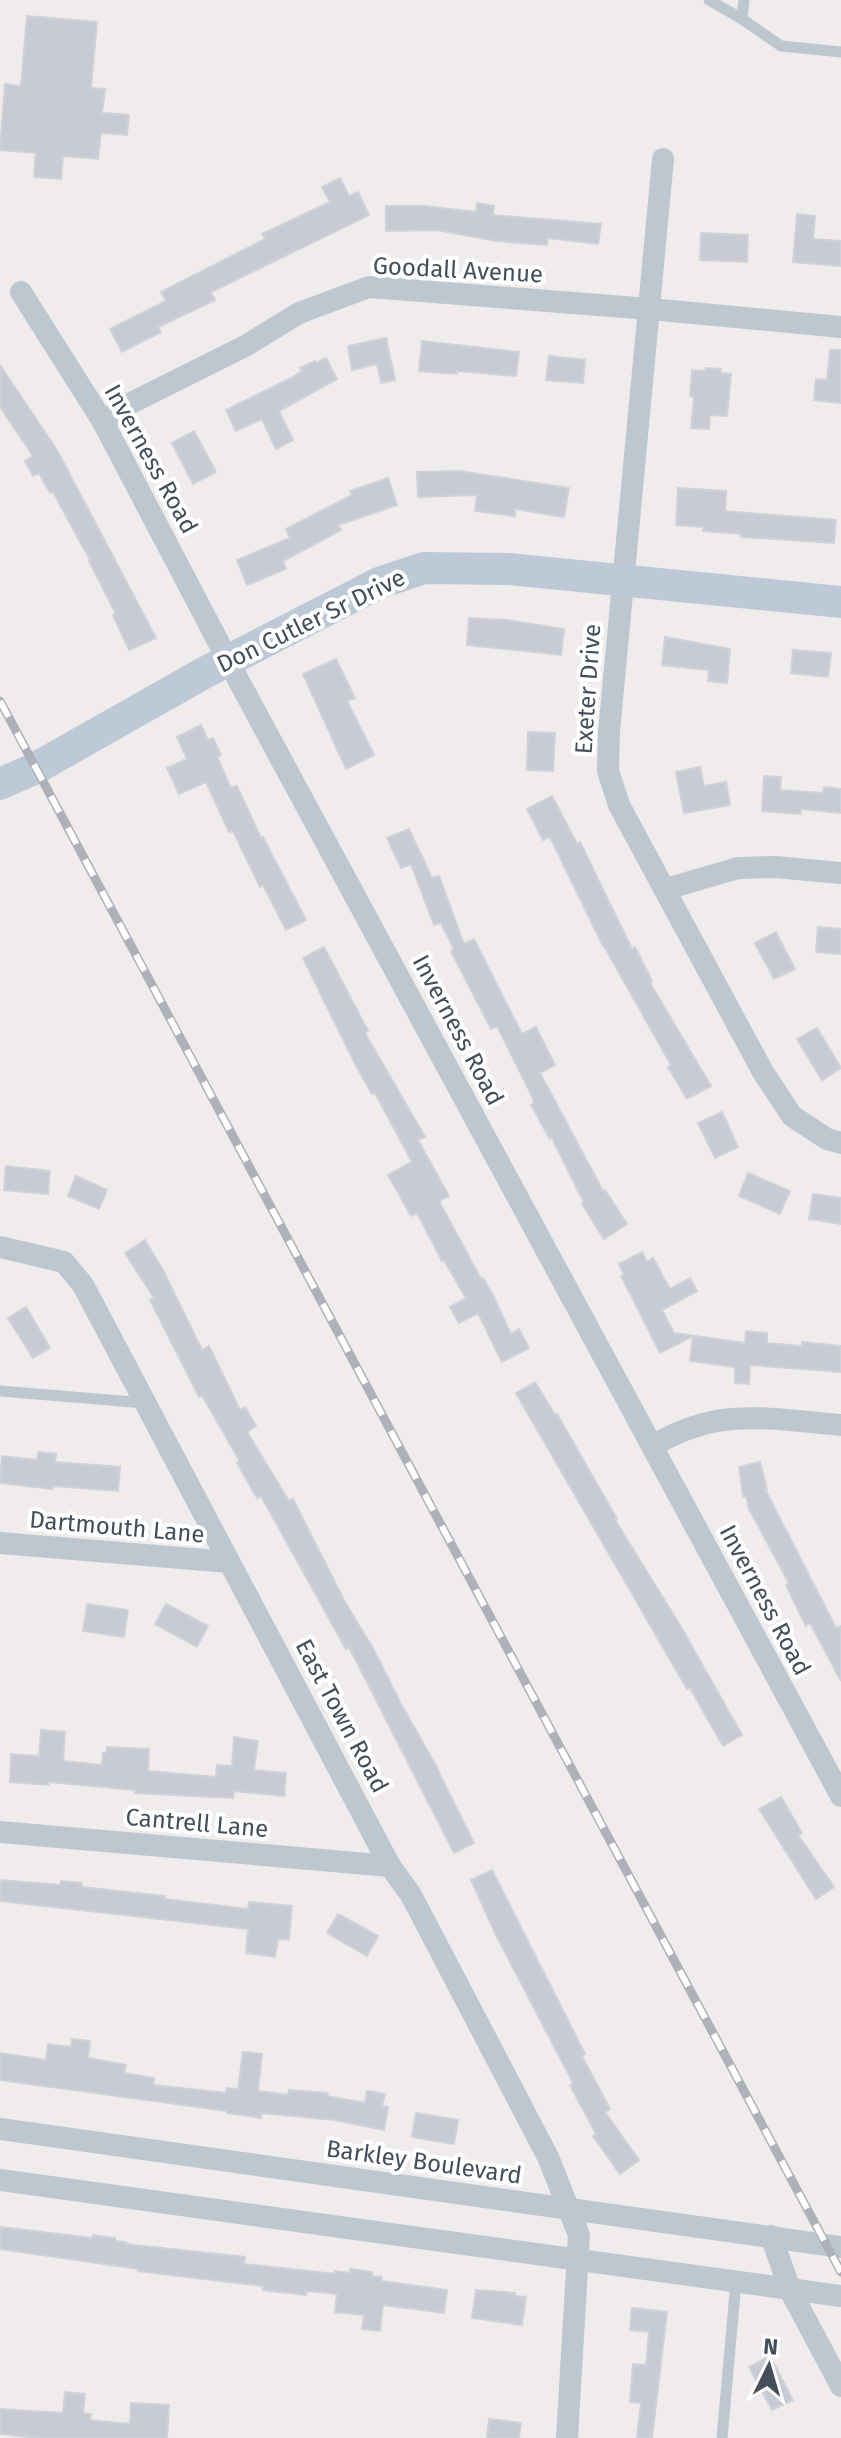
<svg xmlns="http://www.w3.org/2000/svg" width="841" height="2438" font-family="'Fira Sans',sans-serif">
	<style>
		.building { fill: #c8cbd3; stroke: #d0d2d9; stroke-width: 2 }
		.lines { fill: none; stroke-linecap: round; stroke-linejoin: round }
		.lane { stroke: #bcc7d0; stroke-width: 11 }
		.street { stroke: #bcc7d0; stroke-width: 22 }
		.secondary { stroke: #bec9d7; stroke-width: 32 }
		.rail-casing { stroke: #aeb2b8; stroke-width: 9 }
		.rail { stroke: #fff; stroke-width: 6; stroke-dasharray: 18; stroke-linecap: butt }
		.labels { text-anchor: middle; stroke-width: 8; stroke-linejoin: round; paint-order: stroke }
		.street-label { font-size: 24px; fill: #444f5b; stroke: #fff }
	</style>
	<rect width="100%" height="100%" fill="#f0ecec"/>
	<g class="building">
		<path d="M27 16 97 22 91 88 105 89 102 113 129 115 127 135 101 133 98 159 63 156 61 179 34 177 36 153 0 150 5 84 21 86Z"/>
		<path d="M340 178 349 196 358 192 369 215 211 292 215 300 158 327 161 332 122 352 110 329 166 301 161 292 265 239 262 234 330 202 322 187Z"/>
		<path d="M477 203 494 206 493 215 601 224 598 244 547 238V245L497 241 437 230 386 231V206H424L476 212Z"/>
		<path d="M797 214 815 216 813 239 841 241V266L793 262Z"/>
		<path d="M701 233 748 235 747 262 700 260Z"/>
		<path d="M386 338 395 380 381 383 377 364 352 370 348 346Z"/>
		<path d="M422 341 519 352 516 376 457 371V374L419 371Z"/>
		<path d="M830 350H841V403L814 400 816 379 827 380Z"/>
		<path d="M549 356 585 360 583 383 546 380Z"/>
		<path d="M326 358 337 379 279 411 293 440 276 449 262 419 236 431 226 410 291 378 302 371 300 368 315 361 316 363Z"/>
		<path d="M0 365 57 450 156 638 129 650 113 615 116 614 89 561 90 560 53 492 50 493 39 473 33 476 25 461 33 456 0 407Z"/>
		<path d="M706 368 721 369V373L731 374 727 416 710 415 709 429 691 428 694 397 690 396 692 370 705 371Z"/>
		<path d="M194 431 216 472 193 484 172 443Z"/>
		<path d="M460 471 569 488 564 517 515 509V516L475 511 477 495 418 497 417 472Z"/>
		<path d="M388 478 397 505 338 525 341 530 283 561 286 569 247 585 237 560 290 538 286 529 352 495 350 491Z"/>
		<path d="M678 488 726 491 725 511 836 520 834 543 741 537V534L703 531 704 527 676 525Z"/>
		<path d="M469 618 506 620 564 629 561 655 467 645Z"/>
		<path d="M665 637 730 649 727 683 708 681 709 670 662 665Z"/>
		<path d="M793 650 831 653 828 677 791 673Z"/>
		<path d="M336 659 355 698 347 701 374 755 346 769 303 674Z"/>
		<path d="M201 725 208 740 213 738 221 755 217 757 231 788 237 786 261 838 263 837 306 920 286 930 263 885 260 887 233 831 229 832 206 782 179 794 167 768 187 759 177 737Z"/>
		<path d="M528 732 555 733 553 771 527 770Z"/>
		<path d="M700 767 704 786 726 782 730 805 684 813 676 772Z"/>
		<path d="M764 776 781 777 780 790 823 793 824 787 841 789V813L801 809 800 814 762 811Z"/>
		<path d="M552 796 577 844 580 842 632 949 635 947 652 981 650 983 711 1086 687 1099 668 1067 671 1065 604 946H603L550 837 543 840 527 809Z"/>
		<path d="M409 829 432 878 439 876 464 944 474 939 522 1034 536 1027 555 1065 540 1073 603 1191 605 1190 627 1224 604 1239 582 1204 584 1203 552 1138 550 1139 531 1105 534 1103 532 1096 497 1026 491 1029 451 951 454 949 441 923 434 925 411 864 401 868 387 838Z"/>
		<path d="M818 927 841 929V954L816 952Z"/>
		<path d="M776 932 795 969 774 979 755 943Z"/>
		<path d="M324 947 368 1031 365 1033 425 1137 418 1140 449 1196 439 1201 481 1279 483 1278 492 1293 511 1334 519 1329 529 1348 502 1362 478 1313 459 1323 450 1307 466 1298 444 1260 442 1261 417 1213 411 1216 388 1175 412 1162 375 1093 372 1094 353 1060 303 958Z"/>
		<path d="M817 1028 841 1068 822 1080 797 1039Z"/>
		<path d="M722 1112 738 1147 715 1158 698 1123Z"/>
		<path d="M6 1166 50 1171 48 1194 4 1190Z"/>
		<path d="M748 1173 790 1191 780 1214 739 1196Z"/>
		<path d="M76 1176 107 1190 99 1209 68 1196Z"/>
		<path d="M813 1194 841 1198V1224L809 1219Z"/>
		<path d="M145 1240 163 1270 202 1350 209 1346 240 1410 245 1407 256 1426 247 1432 289 1501 293 1499 345 1602 374 1650 402 1706 434 1762 474 1843 454 1853 349 1647 346 1649 261 1496 257 1498 237 1463 240 1462 202 1395 199 1397 150 1300 154 1298 125 1253Z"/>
		<path d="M642 1252 647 1262 653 1258 670 1289 690 1278 697 1291 662 1310 674 1333 745 1343 746 1331 767 1333V1343L802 1346V1342L841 1346V1372L750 1365 749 1384 735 1383V1367L690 1361 693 1336 660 1353 621 1276 624 1275 619 1264Z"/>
		<path d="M26 1307 50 1348 33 1358 8 1318Z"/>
		<path d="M535 1382 555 1415 557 1414 617 1519 615 1520 681 1627 742 1735 723 1746 690 1688 687 1689 516 1393Z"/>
		<path d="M38 1452 56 1454 55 1462 120 1467 118 1491 53 1486 52 1489 0 1483 2 1456 37 1460Z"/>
		<path d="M760 1462 767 1489H765L836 1628 841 1626V1681L810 1623 806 1626 786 1585 789 1583 749 1509 746 1496 743 1497 739 1467Z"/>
		<path d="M87 1604 128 1610 124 1637 83 1631Z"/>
		<path d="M166 1604 208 1626 197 1647 155 1624Z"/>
		<path d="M41 1730 65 1732 63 1761 102 1765 103 1753H106L107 1747 149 1749 148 1771 216 1777 217 1765 232 1766 234 1737 258 1741 254 1770 286 1773 284 1796 234 1791 233 1798 135 1793V1790L49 1782V1785L10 1782 11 1754 39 1756Z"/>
		<path d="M781 1797 802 1833 798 1835 834 1887 816 1899 759 1809Z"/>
		<path d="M492 1870 585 2054 582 2056 610 2109 605 2112 639 2160 620 2174 593 2136 596 2134 570 2085 573 2083 496 1935 471 1880Z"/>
		<path d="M0 1880 60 1885 61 1881 82 1883V1887L165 1896 164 1899 248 1909 249 1902 292 1906 289 1940 278 1939 275 1957 246 1953 248 1929 0 1901Z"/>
		<path d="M338 1914 378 1936 367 1956 327 1933Z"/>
		<path d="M72 2039 90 2041 88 2058 126 2065 124 2073 154 2078 153 2085 226 2093 227 2088 238 2089 243 2052 262 2054 258 2091 288 2095 289 2090 328 2093 327 2096 365 2103 367 2091 385 2094 382 2106 388 2107 384 2130 335 2120 261 2113V2118L227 2113V2111L0 2080V2053L46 2060 48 2044 71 2047Z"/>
		<path d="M416 2113 458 2120 454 2144 412 2137Z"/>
		<path d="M0 2227 93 2238V2235L115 2238V2241L126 2242 125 2244 245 2257 244 2264 335 2274V2271L350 2273V2269L372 2272V2276L382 2277 381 2281 447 2290 444 2313 383 2305 380 2331 362 2329 364 2315 335 2312 337 2294 307 2291 306 2295 263 2290V2286L138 2271V2269L0 2249Z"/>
		<path d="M476 2290 515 2293V2296L526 2297 522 2325 472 2318Z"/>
		<path d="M632 2308 667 2312 652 2438H637L641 2403 630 2402 633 2364 646 2365 649 2332 630 2330Z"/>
		<path d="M770 2356 793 2400 772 2410 749 2367Z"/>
		<path d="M65 2392 85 2394 83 2413 91 2414 90 2420 130 2424 131 2403 169 2405 167 2438H36L0 2434V2409L63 2413Z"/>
		<path d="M489 2419 521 2423 519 2438H487Z"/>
	</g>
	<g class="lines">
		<g class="lane">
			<path d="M709 0 742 19"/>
			<path d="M744 0 742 19 781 46 841 52"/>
			<path d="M0 1391 145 1403"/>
			<path d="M722 2438 736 2282"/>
		</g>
		<g class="street">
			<path d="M663 159 609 732 608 771 619 805 763 1072 792 1116 827 1139 841 1143"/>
			<path d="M21 292 103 422 242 687 841 1796"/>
			<path d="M103 422 131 403 247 345 299 313 369 287 650 309 841 327"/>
			<path d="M666 889 738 868 775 867 841 873"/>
			<path d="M0 1247 64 1262 83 1285 390 1866 411 1895 548 2157 579 2235 567 2438"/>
			<path d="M653 1446C718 1406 769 1419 841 1425"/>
			<path d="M0 1543 229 1562"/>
			<path d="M0 1832 390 1866"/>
			<path d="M0 2129 841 2247"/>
			<path d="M0 2180 841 2296"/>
			<path d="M771 2236 791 2292 841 2386"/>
		</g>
		<path class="secondary" d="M0 784 36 768 204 673 379 583 424 568 508 569 841 602"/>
		<g class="rail-casing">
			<path id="rail" d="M0 701 841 2272"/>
		</g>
		<use href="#rail" class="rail"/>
	</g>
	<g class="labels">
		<g class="street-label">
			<text transform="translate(458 270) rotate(3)" y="8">Goodall Avenue</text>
			<text transform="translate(151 459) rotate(61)" y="8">Inverness Road</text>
			<text transform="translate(311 621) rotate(-26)" y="8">Don Cutler Sr Drive</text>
			<text transform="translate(588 689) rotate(-86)" y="8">Exeter Drive</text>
			<text transform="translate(458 1030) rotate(62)" y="8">Inverness Road</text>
			<text transform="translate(117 1527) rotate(5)" y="8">Dartmouth Lane</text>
			<text transform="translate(765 1600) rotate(62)" y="8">Inverness Road</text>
			<text transform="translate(342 1716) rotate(62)" y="8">East Town Road</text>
			<text transform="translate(197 1823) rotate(5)" y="8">Cantrell Lane</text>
			<text transform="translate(424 2162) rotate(8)" y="8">Barkley Boulevard</text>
		</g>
	</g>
	<g transform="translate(769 2366) rotate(5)" stroke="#ffffff" stroke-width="6" paint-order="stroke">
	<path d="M0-6L14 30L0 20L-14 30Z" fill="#444f5b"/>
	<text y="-12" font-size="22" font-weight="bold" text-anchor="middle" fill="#444f5b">N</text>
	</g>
</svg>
